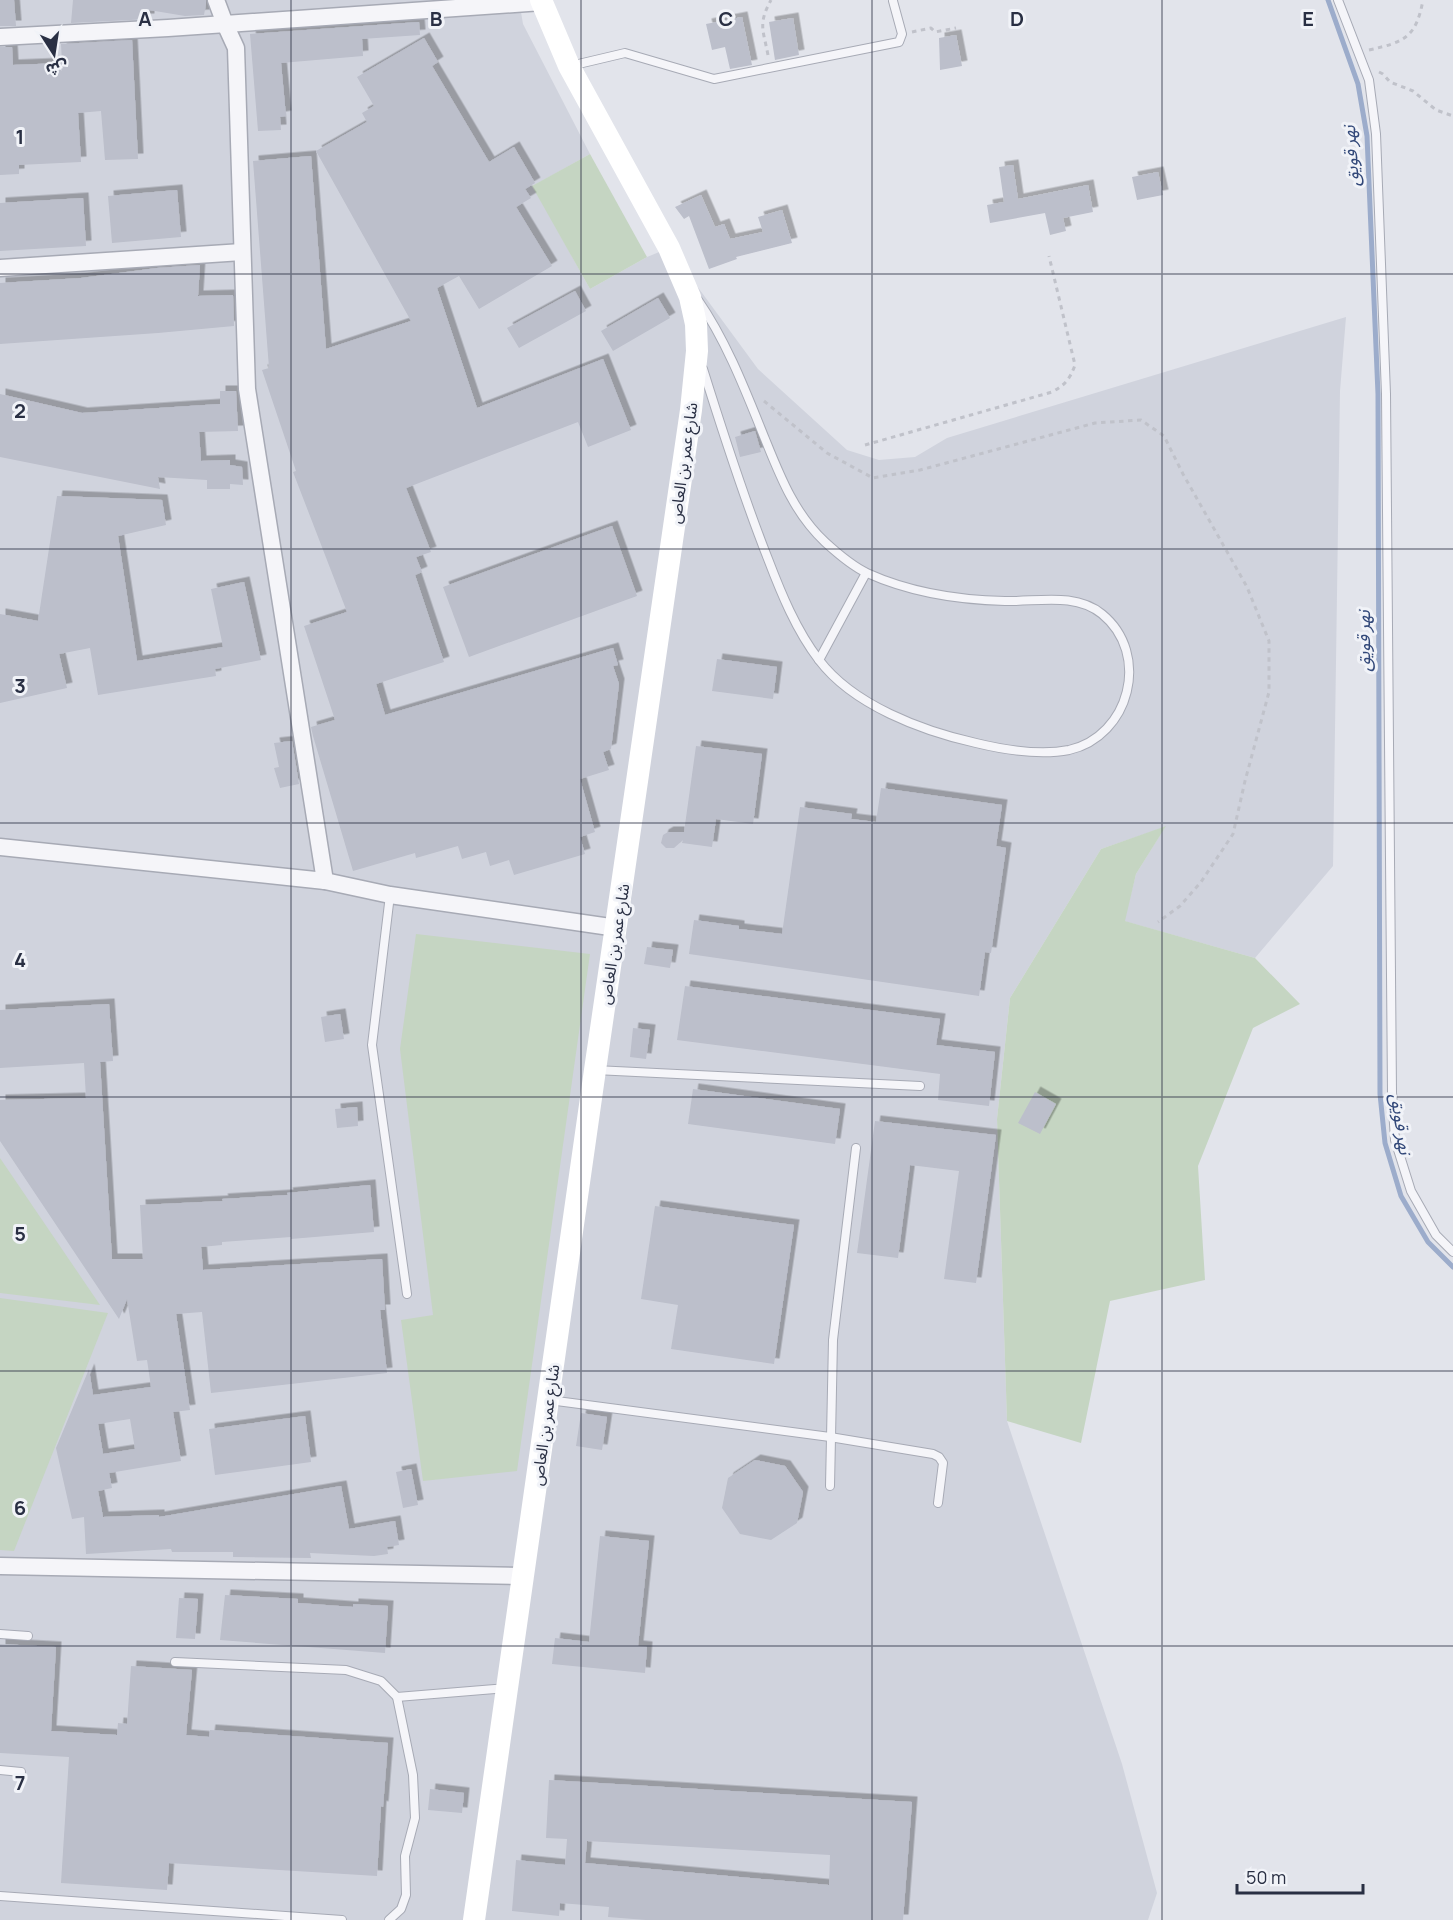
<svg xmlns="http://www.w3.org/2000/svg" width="1453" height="1920" font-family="Manrope,'Noto Sans Arabic',sans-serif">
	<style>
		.built { fill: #d0d3dd }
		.green { fill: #c5d5c2 }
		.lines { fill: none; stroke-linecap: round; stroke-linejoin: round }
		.stream { stroke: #9caccb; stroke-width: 5 }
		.building { fill: #bcbfcb; fill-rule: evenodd; filter: url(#shadow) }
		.lane-casing { stroke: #a7aab5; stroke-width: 10 }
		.street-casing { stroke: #a7aab5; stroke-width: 19 }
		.path { stroke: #c0c2ca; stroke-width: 3; stroke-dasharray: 4.5 4.5; stroke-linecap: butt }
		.lane { stroke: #f5f5f9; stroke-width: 8 }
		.street { stroke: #f5f5f9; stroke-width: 16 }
		.secondary { stroke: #fff; stroke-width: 22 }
		.grid { fill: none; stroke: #292f43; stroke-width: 1.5; stroke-opacity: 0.55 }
		.labels { text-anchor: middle; stroke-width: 6; stroke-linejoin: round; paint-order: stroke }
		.street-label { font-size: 16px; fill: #292f43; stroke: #f1f3f8 }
		.water-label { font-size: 18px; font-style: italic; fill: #324879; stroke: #f1f3f8 }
		.grid-label { font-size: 20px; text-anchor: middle; font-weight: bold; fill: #292f43; stroke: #f1f3f8; stroke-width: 6; stroke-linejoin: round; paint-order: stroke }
	</style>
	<defs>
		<filter id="shadow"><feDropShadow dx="5.5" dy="-5.5" stdDeviation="0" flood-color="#0004"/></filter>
	</defs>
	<rect width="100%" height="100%" fill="#e2e4eb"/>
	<path class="built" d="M0 0H519L523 24 590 154 533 186 590 289 647 257 669 248 758 369 847 450 879 460 915 457 947 438 1346 317 1340 391 1333 866 1255 958 1124 921 1136 874 1165 827 1101 849 1010 998 997 1119 1007 1421 1122 1764 1157 1893 1148 1920H0Z"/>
	<g class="green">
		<path d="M590 154 647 257 590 289 532 186Z"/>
		<path d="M1166 826 1136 874 1125 921 1255 958 1300 1004 1253 1028 1198 1166 1205 1280 1110 1301 1081 1443 1007 1421 997 1119 1010 998 1101 849Z"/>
		<path d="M416 934 590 954 517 1471 423 1481 401 1320 433 1315 400 1049Z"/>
		<path d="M0 1158 100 1305 0 1293Z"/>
		<path d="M0 1298 108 1313 14 1551 0 1550Z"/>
	</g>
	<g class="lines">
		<path class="stream" d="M1328 0 1358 84 1367 136 1378 394 1380 1094 1385 1143 1401 1196 1428 1242 1453 1267"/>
	</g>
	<g class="building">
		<path d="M0 0H14L16 26H0Z"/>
		<path d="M73 0H206V4L204 15 185 16 149 10V19L71 23Z"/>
		<path d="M742 17 752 65 730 69 725 47 712 50 706 24Z"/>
		<path d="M793 18 799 55 775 60 769 22Z"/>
		<path d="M419 22 420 35 362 39 363 56 281 63 286 116 280 117 281 130 258 131 250 34Z"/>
		<path d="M956 35 962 66 940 70 939 38Z"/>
		<path d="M424 38 438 62 432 66 489 162 514 147 535 183 525 189 531 198 516 207 552 266 479 309 459 276 437 288 477 408 603 359 631 430 588 447 578 422 406 488 431 552 416 557 422 572 415 575 444 662 376 684 385 715 613 648 618 665 613 666 619 684 611 749 603 752 609 770 580 779 595 832 580 837 585 854 514 875 509 860 490 866 486 852 462 859 458 846 416 858 415 853 353 871 313 736 311 727 335 720 304 626 347 612 293 472 296 471 262 370 269 368 253 161 311 156 326 349 411 321 316 151 367 122 362 113 374 106 357 77Z"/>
		<path d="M132 40 138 159 105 160 101 111 78 113 81 162 19 165V174L0 175V47H12L13 65 62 63 61 44Z"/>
		<path d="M1013 165 1018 199 1088 185 1093 212 1063 218 1066 231 1050 235 1045 213 990 223 987 205 1004 202 999 167Z"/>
		<path d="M1158 172 1163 195 1137 200 1132 177Z"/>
		<path d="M177 190 181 237 112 243 108 196Z"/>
		<path d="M701 195 715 227 724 224 730 239 763 232 758 217 782 210 792 243 736 257 737 259 709 269 689 216 684 219 675 207Z"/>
		<path d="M83 198 86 246 0 251V203Z"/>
		<path d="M200 265 198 296 233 295 234 326 158 333 0 344V283L81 278 157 268Z"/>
		<path d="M575 291 586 311 519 348 507 328Z"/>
		<path d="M658 298 670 318 613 351 601 331Z"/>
		<path d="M220 391H236L238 431 199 432 201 461 230 460V465L242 467 243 485 230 484V489H207V480L158 477 160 489 0 457V394L82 413 220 404Z"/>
		<path d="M755 431 761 452 740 457 735 437Z"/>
		<path d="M57 496 162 500 166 525 118 536 137 661 223 647 211 589 244 582 261 660 215 669 216 676 98 695 90 648 59 654 67 688 0 703V614L38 621Z"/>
		<path d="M612 526 637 596 469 657 443 587Z"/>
		<path d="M717 659 777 667 773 699 712 691Z"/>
		<path d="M292 741 299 784 280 788 274 768 279 767 274 743Z"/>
		<path d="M696 746 762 754 753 824 716 819 712 847 682 843 683 840 674 848H666L661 843 663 835 668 832H684Z"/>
		<path d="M881 788 1002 805 996 846 1006 848 991 953 985 952 979 996 689 954 694 920 739 926V929L782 934 800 807 852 814 851 819 876 822Z"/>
		<path d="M647 947 673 950 670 968 644 964Z"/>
		<path d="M685 986 940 1019 936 1045 995 1052 989 1106 938 1100 940 1074 677 1040Z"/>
		<path d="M109 1004 113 1061 100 1062 112 1259H143L140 1205 223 1201 222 1199 288 1195 287 1193 370 1185 374 1232 291 1239V1237L222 1242V1245L201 1247 203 1270 382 1259 385 1310H380L387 1373 211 1393 202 1312 176 1314 190 1410 173 1412 181 1461 109 1473 112 1488 98 1491 103 1517 159 1515V1517L341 1486 349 1529 395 1521 399 1545 387 1547 388 1554 374 1556 310 1553 311 1558 233 1557V1552H172L171 1549 86 1554 84 1517 72 1519 56 1448 89 1369 93 1395 151 1387 147 1360 137 1361 127 1299 119 1319 0 1141V1100L86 1098 84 1063 0 1068V1010ZM130 1419 135 1449 103 1454 98 1424Z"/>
		<path d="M340 1014 344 1039 325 1042 321 1017Z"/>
		<path d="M633 1028 650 1030 646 1059 630 1057Z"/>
		<path d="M693 1089 840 1109 835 1144 688 1124Z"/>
		<path d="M1035 1092 1056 1104 1040 1134 1018 1123Z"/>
		<path d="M357 1107 358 1126 337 1128 335 1109Z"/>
		<path d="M875 1121 996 1135 976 1283 944 1279 959 1171 910 1165 898 1258 857 1253Z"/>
		<path d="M655 1206 794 1225 774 1364 671 1349 678 1305 641 1299Z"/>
		<path d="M581 1413 607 1417 602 1450 576 1446Z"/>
		<path d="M305 1416 311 1462 215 1475 209 1429Z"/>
		<path d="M755 1460 785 1466 803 1492 797 1523 771 1540 740 1534 722 1508 728 1478Z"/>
		<path d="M411 1469 418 1505 403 1508 396 1472Z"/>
		<path d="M600 1536 649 1541 638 1646 647 1647 645 1673 552 1664 555 1638 589 1642Z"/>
		<path d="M225 1595 298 1599V1603L353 1607V1604L388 1606 385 1653 220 1640Z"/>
		<path d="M179 1598 198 1599 195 1639 176 1638Z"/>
		<path d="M0 1644 56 1647 51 1731 117 1735 118 1723 127 1724 131 1666 192 1670 186 1735 209 1737 210 1730 388 1743 383 1807 381 1806 377 1876 169 1863 167 1890 61 1883 69 1757 0 1753Z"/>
		<path d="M549 1780 912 1802 903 1920H646L608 1917 609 1907 560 1903 559 1916 512 1911 516 1860 565 1865 567 1839 546 1838ZM587 1841 830 1855 829 1885 585 1863Z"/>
		<path d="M430 1789 464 1793 462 1813 428 1810Z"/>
	</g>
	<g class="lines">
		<g class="lane-casing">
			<g id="lane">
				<path d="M1338 0 1369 80 1376 134 1386 394 1392 1092 1395 1140 1411 1191 1436 1235 1453 1252"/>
				<path d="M570 66 625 53 714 79 899 42 902 34 893 1"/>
				<path d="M698 300C727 342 746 392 765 439 780 476 794 513 825 542 837 553 852 566 867 573 909 592 959 600 1005 601 1037 602 1075 592 1102 614 1151 654 1130 736 1069 750 1039 756 1005 750 976 743 922 731 853 705 819 660 796 630 781 593 768 559 743 496 723 433 703 369"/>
				<path d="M819 660 866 573"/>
				<path d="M390 895 372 1045 407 1294"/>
				<path d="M595 1070 920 1086"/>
				<path d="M549 1400 830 1437 933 1454 939 1457 943 1463 938 1503"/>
				<path d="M830 1486 833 1340 856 1148"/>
				<path d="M0 1634 28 1636"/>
				<path d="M175 1662 346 1670 381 1681 397 1697 413 1775 415 1818 405 1856 406 1895 401 1909 389 1920"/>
				<path d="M397 1697 507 1688"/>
				<path d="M0 1770 21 1772"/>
				<path d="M0 1896 342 1920"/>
			</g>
		</g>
		<g class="street-casing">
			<g id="street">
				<path d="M216 0 225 24 236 48 247 389 325 881"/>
				<path d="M0 37 168 28 542 2"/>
				<path d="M0 268 242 252"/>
				<path d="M0 847 325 881 390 895 617 928"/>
				<path d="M0 1566 524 1576"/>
			</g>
		</g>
		<g class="path">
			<path d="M912 32 931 28 935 32 956 28"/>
			<path d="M1369 50C1404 42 1416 38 1423 0"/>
			<path d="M768 55C763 29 758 24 771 0"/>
			<path d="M1379 72 1383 74 1390 82 1413 91 1436 110 1453 116"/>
			<path d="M764 401 827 453 873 478 920 470 1095 423 1141 420 1164 436 1183 474 1247 587 1269 641V692L1245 781 1233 834 1201 882 1180 906 1158 922"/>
			<path d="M865 445 1052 392C1065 385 1070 379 1075 365L1049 256"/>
		</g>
		<use href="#lane" class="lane"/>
		<use href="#street" class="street"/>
		<path class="secondary" d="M474 1920 595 1070 691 410 697 351 696 324 690 297 669 248 569 66 541 0"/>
	</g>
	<path class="grid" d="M291 0V1920M581 0V1920M872 0V1920M1162 0V1920M0 274H1453M0 549H1453M0 823H1453M0 1097H1453M0 1371H1453M0 1646H1453"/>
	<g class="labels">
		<g class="street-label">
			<text transform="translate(683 463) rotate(-82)" y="6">شارع عمر بن العاص</text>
			<text transform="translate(614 944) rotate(-81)" y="6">شارع عمر بن العاص</text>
			<text transform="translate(545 1425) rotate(-82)" y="6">شارع عمر بن العاص</text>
		</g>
		<g class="water-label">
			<text transform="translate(1351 156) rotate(-94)" y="6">نهر قويق</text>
			<text transform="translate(1364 641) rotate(-90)" y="6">نهر قويق</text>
			<text transform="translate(1401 1124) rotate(82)" y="6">نهر قويق</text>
		</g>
	</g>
	<g class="grid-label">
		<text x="145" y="26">A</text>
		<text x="436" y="26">B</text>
		<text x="726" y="26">C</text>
		<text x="1017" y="26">D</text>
		<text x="1308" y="26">E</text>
		<text x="20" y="144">1</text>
		<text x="20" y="418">2</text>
		<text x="20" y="693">3</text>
		<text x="20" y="967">4</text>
		<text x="20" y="1241">5</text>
		<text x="20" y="1515">6</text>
		<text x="20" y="1790">7</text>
	</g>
	<g transform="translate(54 54) rotate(168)" stroke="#f1f3f8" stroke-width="4.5" paint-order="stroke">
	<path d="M0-4.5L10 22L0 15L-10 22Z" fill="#292f43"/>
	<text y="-9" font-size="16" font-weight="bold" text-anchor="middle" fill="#292f43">ش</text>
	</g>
	<path d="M1237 1884v9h126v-9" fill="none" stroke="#292f43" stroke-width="3"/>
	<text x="1246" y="1884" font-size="18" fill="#292f43" stroke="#f1f3f8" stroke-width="4.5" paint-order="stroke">50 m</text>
</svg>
